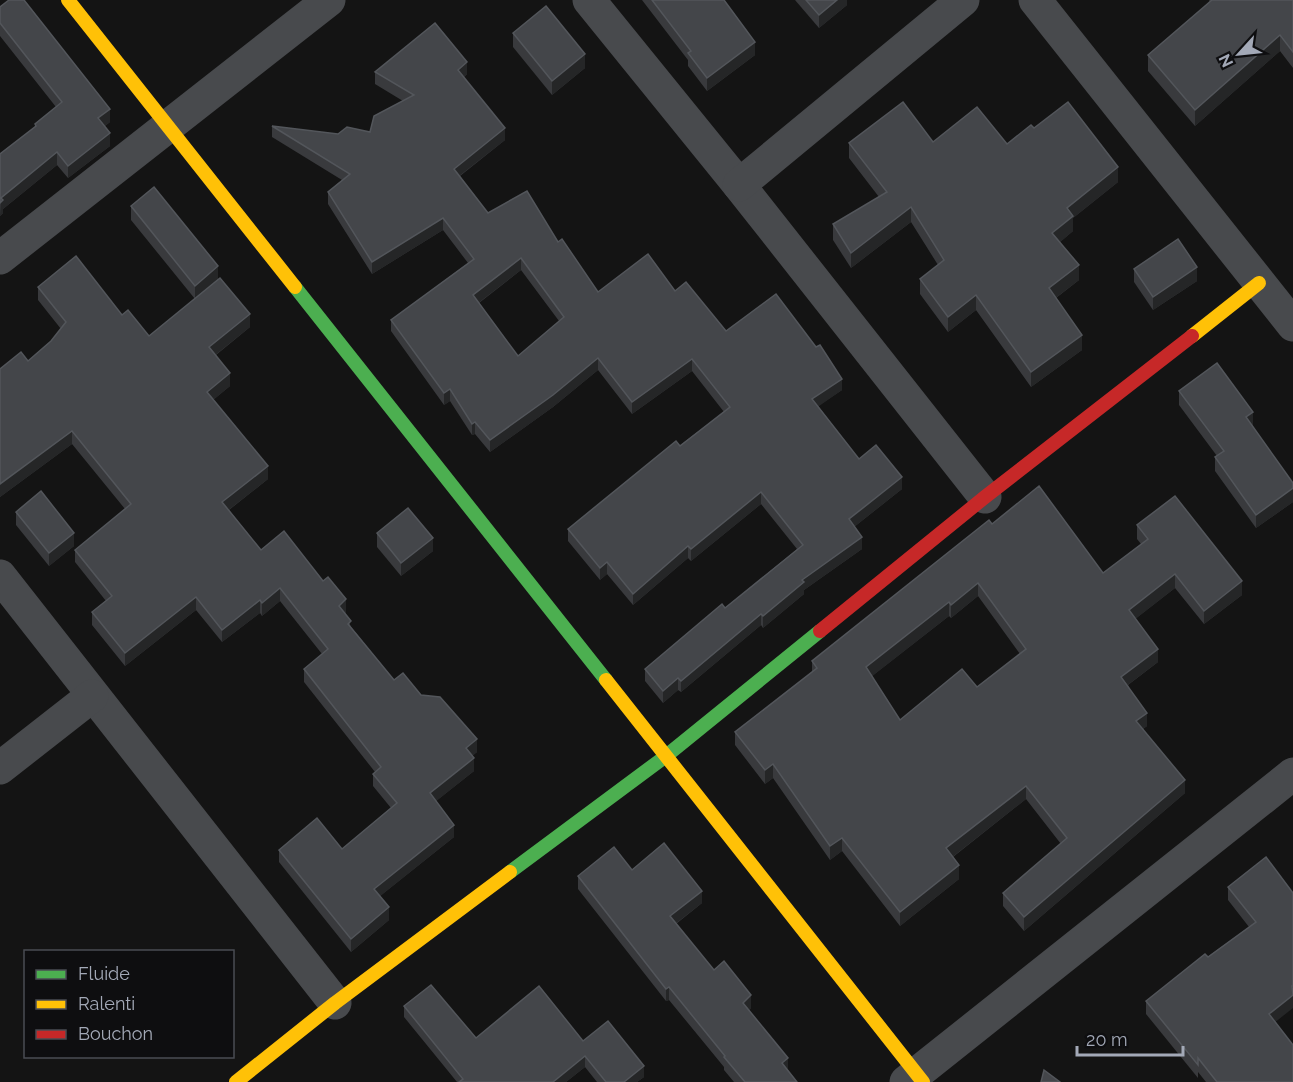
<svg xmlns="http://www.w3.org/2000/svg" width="1293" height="1082" font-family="Raleway,sans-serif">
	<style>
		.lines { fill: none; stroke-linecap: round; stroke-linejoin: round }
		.street { stroke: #484a4d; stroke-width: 33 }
		.fast { stroke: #4caf50; stroke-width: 14 }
		.slow { stroke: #ffc107; stroke-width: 14 }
		.jam { stroke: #c62828; stroke-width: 14 }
		.wall { fill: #393a3d; fill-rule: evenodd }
		.shaded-wall { fill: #252627 }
		.building { fill: #44464a; stroke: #53565b; stroke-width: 1.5; fill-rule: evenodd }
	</style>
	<rect width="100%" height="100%" fill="#141414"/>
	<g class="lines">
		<g class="street">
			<path d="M589 0 739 185 985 497"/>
			<path d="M1035 0 1293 325"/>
			<path d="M739 185 963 0"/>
			<path d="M0 258 329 0"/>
			<path d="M0 576 335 1003"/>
			<path d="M0 768 92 696"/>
			<path d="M906 1082 1293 774"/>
		</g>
		<g class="fast">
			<path d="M295 287 606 680"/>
			<path d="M510 872 666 756 820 631"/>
		</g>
		<g class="slow">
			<path d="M68 0 295 287"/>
			<path d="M1192 336 1259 283"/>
			<path d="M606 680 923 1082"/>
			<path d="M236 1082 335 1003 510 872"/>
		</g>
		<path class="jam" d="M820 631 985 497 1192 336"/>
	</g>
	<g class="wall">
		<path d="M642 0H724L755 55 707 91 688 66V60Z"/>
		<path d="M795 0H847V5L819 28Z"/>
		<path d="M1209 0H1293V68L1280 51 1195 126 1148 71V55L1210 2Z"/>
		<path d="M0 7 110 122 105 126 110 146 68 178 57 165 3 209V213L0 216V154L35 127V124L56 107 0 36Z"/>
		<path d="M513 33 585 68 552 95 513 47Z"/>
		<path d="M375 72 467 74 464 77 505 140 460 176 488 213 558 242 598 292 675 291 726 331 842 390 818 406 859 459 902 489 854 527 862 549 804 590V594L763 628 761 625 681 692 678 690 663 703 645 681V669L725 608 797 549 761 504 691 561 688 558 633 605 607 574 600 580 568 541V529L724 412 692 371 632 414 598 370 553 407 490 452 475 434 472 435 450 401 444 405 391 331V320L468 263 443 230 372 274 328 204V192L342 180 272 137V126L338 134 370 132 403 101 375 84ZM521 270 559 321 518 356 479 303Z"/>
		<path d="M1034 128 1118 182 1073 218V231L1060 242 1079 280 1056 298 1082 350 1031 387 976 310 948 332 920 294V279L938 265 911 222 851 268 833 240V224L879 197 849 158V143L933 142 1007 144Z"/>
		<path d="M131 206 218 279 250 327 216 355 230 386 213 400 268 479 229 510 261 550 346 612 345 613 351 627 394 680 421 695 477 752 472 756 474 771 436 801 454 837 380 896 389 920 351 952 279 862V850L342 849 391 808 373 786V774L375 772 304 682V669L322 654 280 601 262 616 260 613 222 642 196 610 125 666 92 625V612L106 601 75 562V550L125 509 72 444 0 497V369L28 361 51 341 61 329 38 300V287L122 315 149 336 195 299 131 220Z"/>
		<path d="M1134 269 1197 281 1153 310 1134 282Z"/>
		<path d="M1179 391 1253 425 1252 426 1293 483V502L1256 528 1215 471V457L1217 456 1179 405Z"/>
		<path d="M16 512 74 546 49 566 16 525Z"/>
		<path d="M992 524 1103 573 1141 544 1137 539V525L1242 595 1204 624 1175 588 1135 619 1158 662 1128 685 1147 726 1143 729 1185 793 1024 931 1003 906V893L1061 844 1026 799 953 857 959 879 900 926 842 851 830 860 773 778 765 784 735 745V732L812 672V661ZM978 596 1020 654 977 687 900 720 872 676 949 616 951 618Z"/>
		<path d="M377 533 433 551 401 576 377 547Z"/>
		<path d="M1266 857 1276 1022 1293 1082H1206L1198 1072V1078L1146 1014V1001L1249 927 1228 900V887Z"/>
		<path d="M632 870 702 903 676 924 714 970 751 1008 749 1010 788 1070 797 1082H734L724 1070V1067L669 1000 666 1001 578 889V876Z"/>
		<path d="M404 1006 476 1038 583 1041 644 1077 637 1082H597L585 1067 566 1082H457L404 1017Z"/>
	</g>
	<g class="shaded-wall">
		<path d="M837 0H847V5L819 28V15Z"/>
		<path d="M1280 35V51L1195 126V110Z"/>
		<path d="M755 42V55L707 91V78Z"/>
		<path d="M585 54V68L552 95V81Z"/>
		<path d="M467 62V74L458 81V70Z"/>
		<path d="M110 109V122L98 131V118Z"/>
		<path d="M505 128V140L454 180V169Z"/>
		<path d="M110 133V146L68 178V166Z"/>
		<path d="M57 152V165L3 209V213L0 216 1 198Z"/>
		<path d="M1118 167V182L1073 218V231L1052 249V233L1067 208Z"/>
		<path d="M911 207V222L851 268V253Z"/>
		<path d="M443 218V230L372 274V262Z"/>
		<path d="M521 258V270L473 307V295Z"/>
		<path d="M1079 265V280L1049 303V288Z"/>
		<path d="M218 266V279L195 299V286Z"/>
		<path d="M1197 267V281L1153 310V297Z"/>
		<path d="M976 295V310L948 332V317Z"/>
		<path d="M250 314V327L209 360V347Z"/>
		<path d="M1082 335V350L1031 387V372Z"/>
		<path d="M598 358V370L553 407 490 452V440Z"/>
		<path d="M692 359V371L632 414V402Z"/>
		<path d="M230 373V386L207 405V392Z"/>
		<path d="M842 379V390L812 411V399Z"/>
		<path d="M450 389V401L444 405V393Z"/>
		<path d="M1253 412V425L1246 431V417Z"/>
		<path d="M475 422V434L472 435V424Z"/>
		<path d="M72 431V444L0 497V484Z"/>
		<path d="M268 466V479L222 515V502Z"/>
		<path d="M902 477V489L849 531V519Z"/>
		<path d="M1293 488V502L1256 528V515Z"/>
		<path d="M761 492V504L691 561V549Z"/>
		<path d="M74 533V546L49 566V553Z"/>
		<path d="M862 537V549L804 590V594L763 628V616L802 580Z"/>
		<path d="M433 538V551L401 576V563Z"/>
		<path d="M688 546V558L633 605V594Z"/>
		<path d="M607 562V574L600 580V568Z"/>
		<path d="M1175 574V588L1129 624V610Z"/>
		<path d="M1242 581V595L1204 624V611Z"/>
		<path d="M978 583V596L951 618V605Z"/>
		<path d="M280 588V601L262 616V603Z"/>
		<path d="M196 597V610L125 666V653Z"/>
		<path d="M346 599V612L339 619V606Z"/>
		<path d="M260 600V613L222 642V630Z"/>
		<path d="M949 602V616L866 681V667Z"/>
		<path d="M761 614V625L681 692V681Z"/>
		<path d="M1158 649V662L1121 690V677Z"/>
		<path d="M678 678V690L663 703V691Z"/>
		<path d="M1147 713V726L1136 734V721Z"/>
		<path d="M477 739V752L466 761V748Z"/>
		<path d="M474 758V771L430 806V793Z"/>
		<path d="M773 764V778L765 784V770Z"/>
		<path d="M1185 780V793L1024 931V917Z"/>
		<path d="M1026 786V799L946 862V848Z"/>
		<path d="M454 825V837L374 901V889Z"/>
		<path d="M842 838V851L830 860V846Z"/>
		<path d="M959 865V879L900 926V912Z"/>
		<path d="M702 891V903L670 928V916Z"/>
		<path d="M389 907V920L351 952V939Z"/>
		<path d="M1293 986V1008L1269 1027V1014Z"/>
		<path d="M669 987V1000L666 1001V989Z"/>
		<path d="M751 995V1008L743 1015V1003Z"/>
		<path d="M585 1056V1067L566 1082H553Z"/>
		<path d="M788 1058V1070L782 1063Z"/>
		<path d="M644 1066V1077L637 1082H624Z"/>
	</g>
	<g class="building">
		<path d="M9 0H24L110 109 98 118 110 133 68 166 57 152 1 198 3 200 0 203V154L36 126 35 124 62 102 0 23V7Z"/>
		<path d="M652 0H724L755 42 707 78 688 53 691 51Z"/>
		<path d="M806 0H837L819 15Z"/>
		<path d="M1212 0H1293V52L1280 35 1195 110 1148 55Z"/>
		<path d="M546 6 585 54 552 81 513 33Z"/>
		<path d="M435 23 467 62 458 70 505 128 454 169 488 213 527 191 558 242 562 239 598 292 648 254 675 291 686 282 726 331 776 294 816 347 820 345 842 379 812 399 859 459 876 445 902 477 849 519 862 537 802 580 804 582 763 616 761 614 681 681 678 678 663 691 645 669 722 604 725 608 803 545 761 492 691 549 688 546 633 594 607 562 600 568 568 529 676 441 680 446 730 407 692 359 632 402 598 358 553 395 490 440 475 422 472 424 450 389 444 393 391 320 474 259 443 218 372 262 328 192 350 174 272 126 338 134 347 127 370 132 374 116 414 95 375 72ZM521 258 564 317 518 356 473 295Z"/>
		<path d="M903 102 933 142 977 107 1007 144 1031 125 1034 128 1068 102 1118 167 1067 208 1073 216 1052 233 1079 265 1049 288 1082 335 1031 372 976 295 948 317 920 279 944 260 911 207 851 253 833 224 887 192 849 143Z"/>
		<path d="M154 187 218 266 195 286 131 206Z"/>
		<path d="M1178 239 1197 267 1153 297 1134 269Z"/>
		<path d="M76 256 122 315 128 310 149 336 220 278 250 314 209 347 230 373 207 392 268 466 222 502 261 550 284 531 323 581 328 577 346 599 339 606 351 621 348 624 394 680 403 673 421 695 440 697 477 739 466 748 474 758 430 793 454 825 374 889 389 907 351 939 279 850 317 818 342 849 397 803 373 774 381 767 304 669 328 649 280 588 262 603 260 600 222 630 196 597 125 653 92 612 112 596 75 550 131 504 72 431 0 484V369L21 352 28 361 51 341 66 322 38 287Z"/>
		<path d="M1217 363 1253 412 1246 417 1293 483V488L1256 515 1215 457 1224 451 1179 391Z"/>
		<path d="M1039 486 1103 573 1148 539 1137 525 1175 496 1242 581 1204 611 1175 574 1129 610 1158 649 1121 677 1147 713 1136 721 1185 780 1024 917 1003 893 1067 838 1026 786 946 848 959 865 900 912 842 838 830 846 773 764 765 770 735 732 817 668 812 661 989 520 992 524ZM978 583 1026 649 977 687 962 669 900 720 866 667 949 602 951 605Z"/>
		<path d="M41 491 74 533 49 553 16 512Z"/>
		<path d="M408 508 433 538 401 563 377 533Z"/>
		<path d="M664 843 702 891 670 916 714 970 724 961 751 995 743 1003 788 1058 782 1063 797 1082H745L724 1057 725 1056 669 987 666 989 578 876 614 847 632 870Z"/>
		<path d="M1266 857 1293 893V986H1292L1293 995 1269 1014 1293 1045V1082H1217L1198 1058V1065L1146 1001 1205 954 1208 957 1256 922 1228 887Z"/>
		<path d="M431 985 476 1038 539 986 583 1041 608 1021 644 1066 624 1082H606L585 1056 553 1082H459L463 1079 404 1006Z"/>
		<path d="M1044 1070 1060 1082H1041Z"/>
	</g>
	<rect x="24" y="950" width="210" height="108" fill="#0e0e10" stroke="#4a4c53" stroke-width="1.5"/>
	<rect x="36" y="970" width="30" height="9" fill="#4caf50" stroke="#4a4c53" stroke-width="1.5"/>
	<text x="78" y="980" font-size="18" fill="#a3a9b7">Fluide</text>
	<rect x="36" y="1000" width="30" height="9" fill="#ffc107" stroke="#4a4c53" stroke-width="1.5"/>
	<text x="78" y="1010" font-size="18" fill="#a3a9b7">Ralenti</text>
	<rect x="36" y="1030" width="30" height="9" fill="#c62828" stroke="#4a4c53" stroke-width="1.5"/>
	<text x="78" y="1040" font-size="18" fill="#a3a9b7">Bouchon</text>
	<g transform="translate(1239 54) rotate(243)" stroke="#0e0e10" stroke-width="4.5" paint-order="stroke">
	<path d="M0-4.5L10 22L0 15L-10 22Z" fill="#a3a9b7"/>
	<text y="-9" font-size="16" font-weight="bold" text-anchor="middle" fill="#a3a9b7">N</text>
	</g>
	<path d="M1077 1046v9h106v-9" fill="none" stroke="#a3a9b7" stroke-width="3"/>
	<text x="1086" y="1046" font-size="18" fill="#a3a9b7" stroke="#0e0e10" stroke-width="4.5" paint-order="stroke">20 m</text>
</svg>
